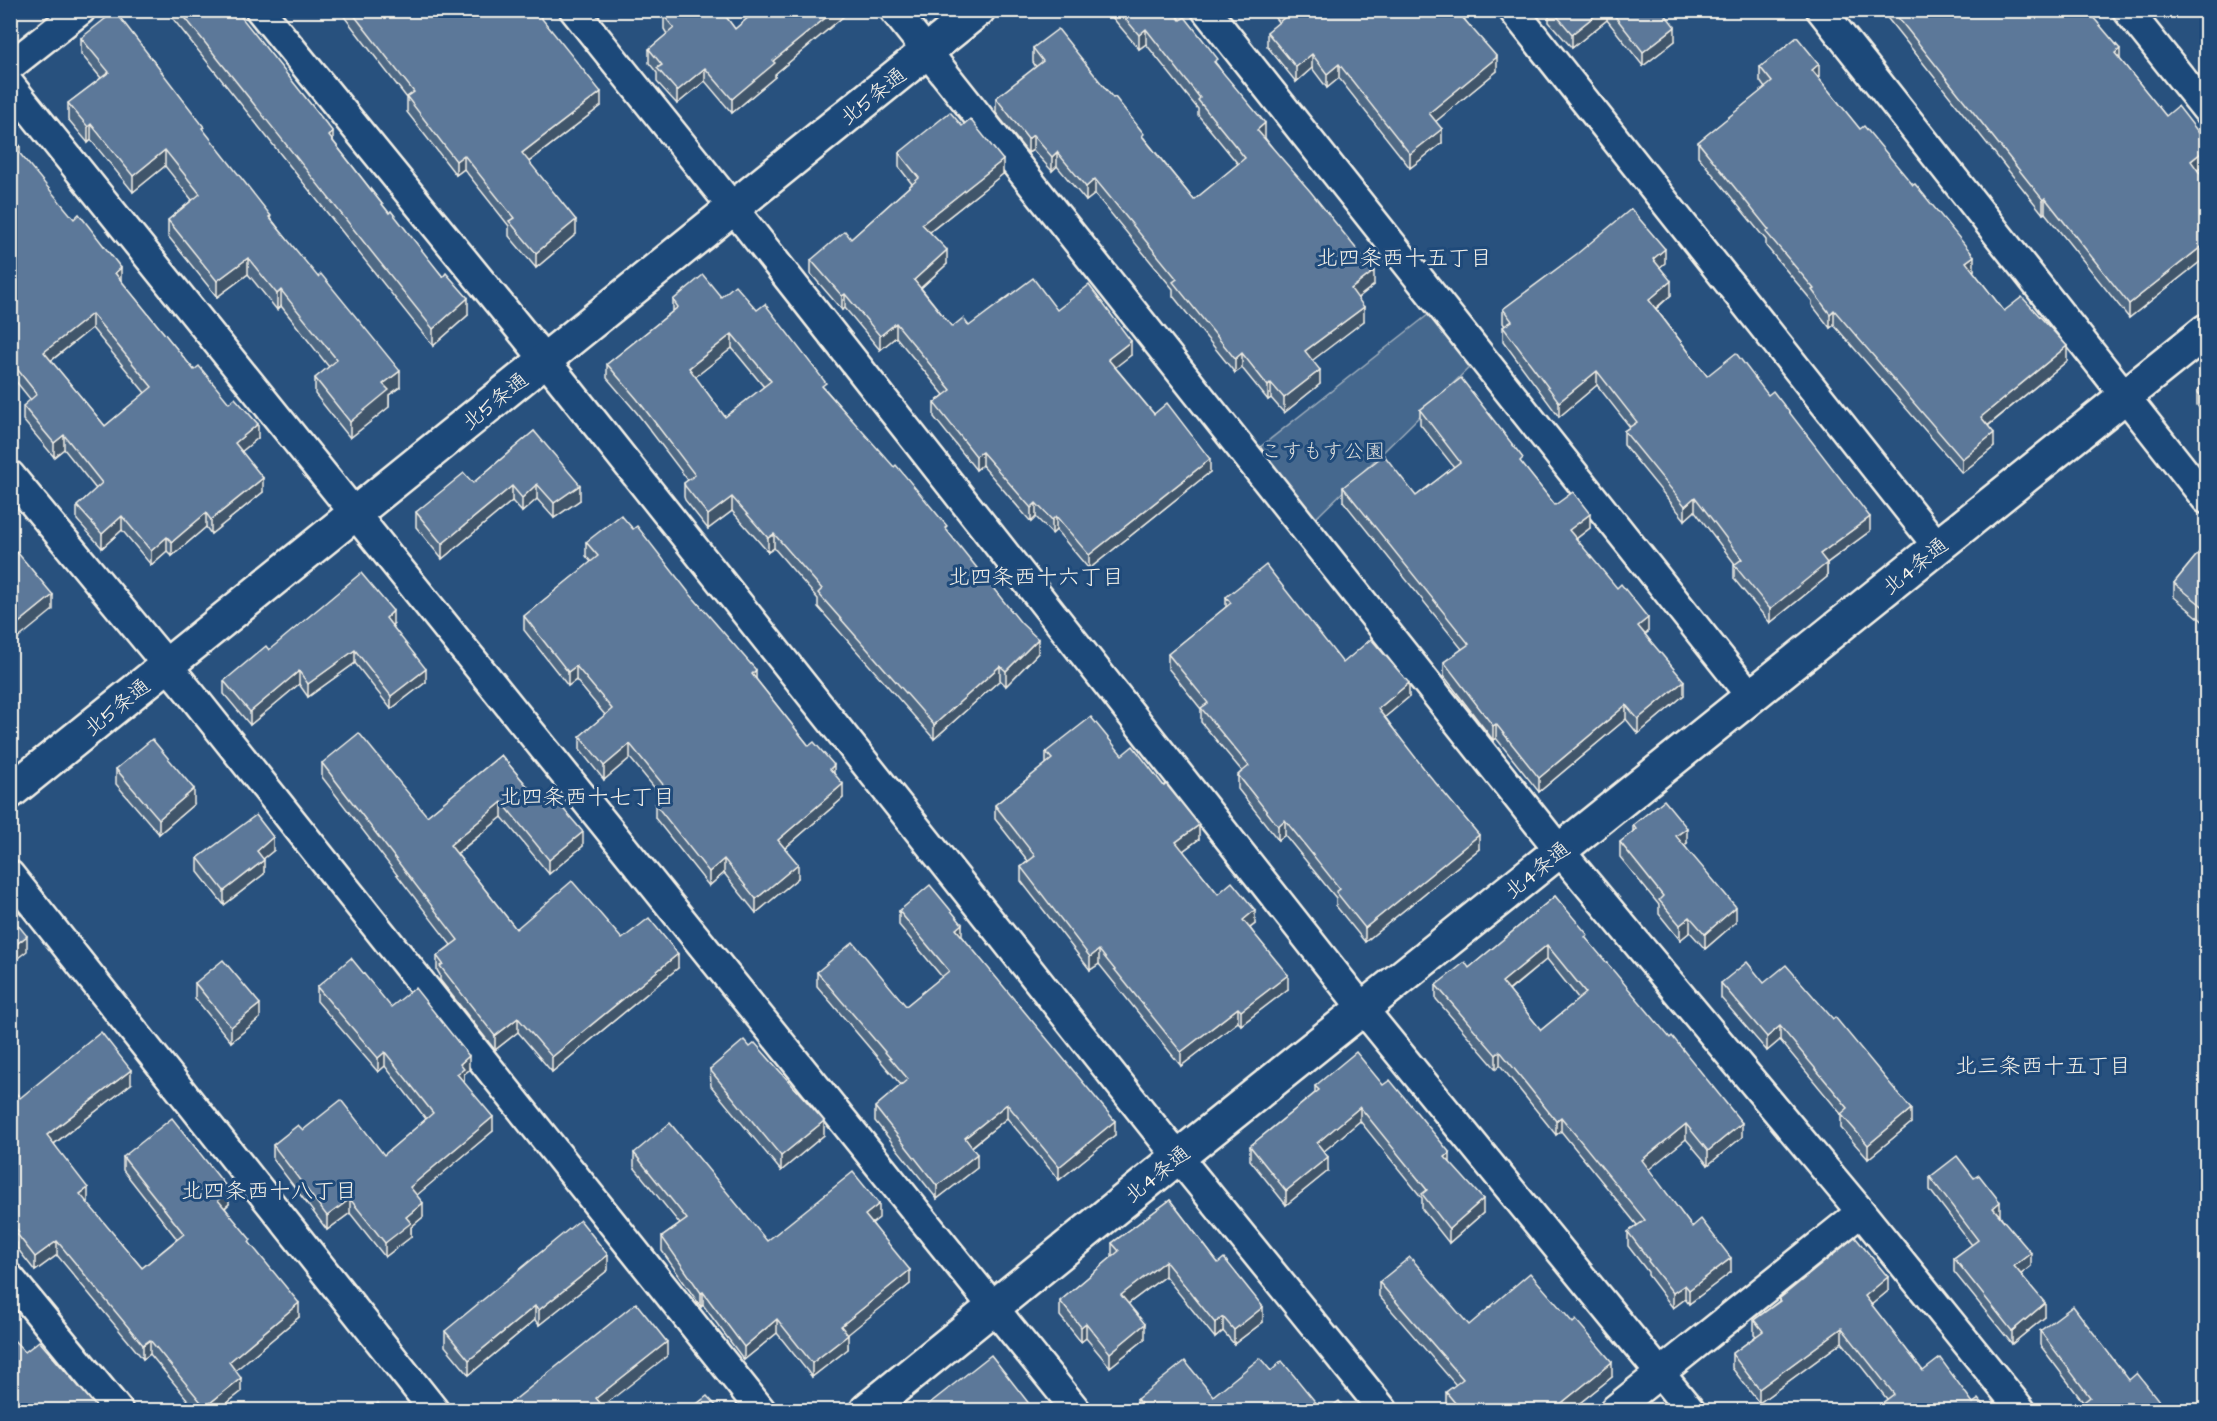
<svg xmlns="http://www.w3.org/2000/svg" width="2217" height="1421" font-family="'Architects Daughter','Klee One',sans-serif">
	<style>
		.green { fill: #45688e; stroke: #9cacbb; stroke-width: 1.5 }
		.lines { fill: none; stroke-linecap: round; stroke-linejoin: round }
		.street-casing { stroke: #f4f1e8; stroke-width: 33 }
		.secondary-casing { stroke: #f4f1e8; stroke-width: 38 }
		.street { stroke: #1f4a7a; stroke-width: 28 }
		.secondary { stroke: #1f4a7a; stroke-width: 33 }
		.wall { fill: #4e6784; stroke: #f4f1e8; stroke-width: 1.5; fill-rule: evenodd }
		.shaded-wall { fill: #40546b; stroke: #f4f1e8; stroke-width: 1.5 }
		.building { fill: #5b7899; stroke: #f4f1e8; stroke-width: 1.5; fill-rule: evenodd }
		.labels { text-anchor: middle; stroke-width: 6; stroke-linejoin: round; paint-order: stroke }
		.street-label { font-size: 21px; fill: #f4f1e8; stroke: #1f4a7a }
		.park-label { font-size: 21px; fill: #dadcda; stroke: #1f4a7a }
		.neighbourhood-label { font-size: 22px; fill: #f4f1e8; stroke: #1f4a7a }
	</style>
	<rect width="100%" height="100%" fill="#28517e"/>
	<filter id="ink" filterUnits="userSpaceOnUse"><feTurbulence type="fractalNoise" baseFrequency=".0167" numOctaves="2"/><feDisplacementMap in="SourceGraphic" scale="12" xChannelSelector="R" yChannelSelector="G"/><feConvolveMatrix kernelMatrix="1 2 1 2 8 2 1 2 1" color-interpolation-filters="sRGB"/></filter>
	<g filter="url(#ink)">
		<path class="green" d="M1438 307 1480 357 1312 522 1255 451Z"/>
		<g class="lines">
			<g class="street-casing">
				<g id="street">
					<path d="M260 10 545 360 1161 1136 1383 1410"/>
					<path d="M574 10 733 208 1363 1009 1690 1410"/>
					<path d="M894 10 1560 851 1861 1212 2021 1410"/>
					<path d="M1206 10 1752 698"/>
					<path d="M1513 10 1938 547"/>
					<path d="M1821 10 2206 499"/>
					<path d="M2127 10 2206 109"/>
					<path d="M10 66 81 10"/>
					<path d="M10 85 1076 1410"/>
					<path d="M10 475 191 694 761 1410"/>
					<path d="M10 875 434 1410"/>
					<path d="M10 1278 118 1410"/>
					<path d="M1614 1410 1861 1212"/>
				</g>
			</g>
			<g class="secondary-casing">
				<g id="secondary">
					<path d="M10 792 978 10"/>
					<path d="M867 1410 1178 1157 2206 331"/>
				</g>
			</g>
			<use href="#street" class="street"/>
			<use href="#secondary" class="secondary"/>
		</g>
		<g class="wall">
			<path d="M166 10H231L389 213 443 277 468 315 433 346Z"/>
			<path d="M339 10H535L601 106 529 162 576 234 536 268 509 236V226L464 169 456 175 407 112V98Z"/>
			<path d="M667 10H721L735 29 757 10H851L775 74V77L732 113 705 81 677 104 657 82V73L649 63V49L667 34 664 29V16L668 12Z"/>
			<path d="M1106 10H1172L1218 66 1265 138 1374 285 1358 298 1364 321 1312 360 1320 384 1284 413 1271 398 1268 400 1242 368 1235 373 1173 296V289L1095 194 1086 201 1057 166 1052 171 1033 150 1028 153 996 113V98L1036 67 1033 62V48L1144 138 1194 200 1238 164 1198 115V109L1146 44 1139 49Z"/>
			<path d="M1269 10H1462L1465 20 1497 71 1436 121 1442 143 1410 168 1339 78 1327 88 1312 68 1296 82 1267 46V32L1279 23Z"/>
			<path d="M1549 10H1670L1665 15 1675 41 1643 66 1607 20 1572 48 1549 22Z"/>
			<path d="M1881 10H2087L2120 60 2166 116 2206 142V163L2198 170 2206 182V263L2204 265 2201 261 2129 318 2045 213 2043 214Z"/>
			<path d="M81 38 204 131 400 387 389 395V407L350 438 315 394V378L329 367 281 306 277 310 248 274 217 297 168 236V220L192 200 165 166 133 192 91 140 88 143 68 119V103L101 78 81 54Z"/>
			<path d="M1760 67 1819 79 1974 270 1973 271 2004 311 2067 361 1988 426 1994 447 1962 473 1834 325 1830 328 1812 305V301L1766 246V240L1698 156V142L1765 88 1760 81Z"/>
			<path d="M962 126 1003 174 930 232 947 264 921 288 952 327 969 326 1057 310 1131 355 1115 367 1154 414 1210 472 1089 569 1056 530 1052 534 1036 517 1031 522 982 465 976 470 934 417V403L944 395 896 337 880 350 845 308 842 310 811 274V260L851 239 912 184 899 167V153Z"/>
			<path d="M10 135 20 154 121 281 194 370 258 438 241 452 263 492 211 534 206 527 172 556 167 551 151 565 122 530 102 548 77 520V506L96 489 64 449 54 457 23 420V406L31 400 10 374ZM92 328 145 393 105 426 51 361Z"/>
			<path d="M1665 263 1660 267 1671 295 1656 309 1707 376 1870 531 1827 563V577L1770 623 1734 579V565L1735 564 1695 511 1685 520 1624 445V431L1630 427 1597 385 1559 417 1503 341V327L1505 326 1503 323V309Z"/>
			<path d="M721 297 826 390 947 532 1038 653 1006 686 1000 680 934 739 818 607V599L774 548 768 552 732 511 708 529 685 500 684 497V483L688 480 637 413 607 378V364L673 311V300ZM732 348 764 387 725 417 695 377Z"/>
			<path d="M2206 383V417L2197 405V391Z"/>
			<path d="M1420 410 1523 465 1555 505 1590 528 1576 539 1648 632 1645 634 1684 695 1638 734 1626 719 1539 792 1496 738 1493 740 1444 676V662L1462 649 1343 501V487L1416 496 1454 467 1420 424Z"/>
			<path d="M534 431 580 500 554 518 537 499 522 512 512 501 442 559 416 527V512L473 483Z"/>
			<path d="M2206 534V624L2174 597V583L2201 550V539Z"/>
			<path d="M586 542 756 679 809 746 834 774 843 798 785 848 798 878 756 913 724 873 709 886 655 818V804L663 798 630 758 604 780 580 750V736L605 715 576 680 568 686 524 630V616L591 562 586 556Z"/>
			<path d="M1226 597 1343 663 1409 697 1385 717 1479 849 1365 942 1336 906V898L1285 835 1278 840 1238 789V775L1242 771 1201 722V709L1168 668V654L1226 607Z"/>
			<path d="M393 624 392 625 426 682 391 709 355 663 308 697 299 684 250 725 224 694V681L269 650Z"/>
			<path d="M1046 752 1122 755 1199 839 1183 851 1218 894 1255 924 1250 928 1288 989 1241 1025 1238 1022 1181 1066 1099 964 1090 970 1021 881V867L1028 861 995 819V805L1046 764Z"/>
			<path d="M501 755 544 806 583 846 549 874 502 817 457 854 516 929 622 939 678 968 552 1072 518 1032 495 1050 440 980V975L437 970V956L451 945 322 777V763L427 816Z"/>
			<path d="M116 769 194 804 159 834 116 784Z"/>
			<path d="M1633 825 1687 843 1684 845 1736 922 1705 949 1690 932 1680 940 1659 914V905L1620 857V842L1633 832Z"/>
			<path d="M273 851 263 859 264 874 224 905 198 872V858Z"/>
			<path d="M1555 896 1588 941 1742 1137 1708 1165 1686 1139 1648 1169 1692 1227 1731 1272 1689 1304 1685 1299 1673 1308 1648 1275V1272L1628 1246V1232L1637 1225 1561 1131 1556 1135 1500 1065 1496 1069 1436 999V985L1469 968ZM1547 959 1579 999 1541 1030 1509 991Z"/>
			<path d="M899 911 962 936 1115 1135 1059 1180 1007 1118 972 1147 977 1168 937 1199 875 1121V1107L901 1085 817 986V972L906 1006 942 977 899 925Z"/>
			<path d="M195 983 260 1018 231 1042 195 998Z"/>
			<path d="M1721 983H1764L1911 1123 1868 1159 1841 1128V1114L1780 1040 1767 1051 1721 998Z"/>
			<path d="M317 987 391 1007 469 1070 464 1074V1083L493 1131 416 1195 423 1217 411 1227V1237L385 1257 350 1213 327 1230 273 1159V1145L303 1130 384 1155 426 1119 385 1066 378 1072 317 1001Z"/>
			<path d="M710 1069 824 1135 781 1171 711 1086Z"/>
			<path d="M131 1084 54 1144 88 1202 87 1203 142 1268 177 1239 123 1170V1157L229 1204 225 1208 251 1245 299 1317 235 1370 241 1392 218 1410H196L150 1354 143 1359 57 1255 35 1271 17 1248V1243L10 1236V1086L20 1098Z"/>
			<path d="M1383 1085 1450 1163 1483 1213 1449 1243 1422 1209V1198L1360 1121 1324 1151 1328 1171 1286 1205 1250 1160V1146L1315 1093V1086Z"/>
			<path d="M634 1153 767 1241 879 1218 872 1223 910 1284 847 1334 848 1349 812 1377 777 1333 744 1360 703 1305 701 1307 662 1251V1237L680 1224 634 1167Z"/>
			<path d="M1930 1177 2000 1215 2031 1266 2021 1274 2045 1317 2012 1344 1954 1272V1258L1972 1245 1930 1190Z"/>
			<path d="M1170 1200 1263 1322 1234 1344 1223 1331 1215 1338 1165 1276 1128 1304 1145 1339 1110 1367 1086 1338 1081 1342 1060 1316V1301L1112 1257V1243Z"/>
			<path d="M608 1270 539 1325 535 1320 469 1375 445 1346V1331Z"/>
			<path d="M1379 1282 1469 1325 1612 1377 1571 1410H1450L1446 1406V1392L1456 1385 1379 1296Z"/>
			<path d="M1888 1291 1871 1305 1923 1371 1973 1403 1988 1410 1887 1399 1842 1342 1759 1403 1732 1368V1354L1756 1336 1754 1334V1320L1779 1301V1299Z"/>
			<path d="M2040 1331 2129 1380 2160 1410 2083 1402 2040 1345Z"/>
			<path d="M1271 1371 1322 1410H1137V1399L1213 1396Z"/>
		</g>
		<g class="shaded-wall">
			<path d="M835 10H851L775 74V77L732 113V99L773 61Z"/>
			<path d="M1602 10H1607V20L1572 48V34Z"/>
			<path d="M1658 10H1670L1658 20Z"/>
			<path d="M1675 27V41L1643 66V52Z"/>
			<path d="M1146 29V44L1139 49V35Z"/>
			<path d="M2120 49V63L2115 53Z"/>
			<path d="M1312 54V68L1296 82V67Z"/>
			<path d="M1497 57V71L1429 127V113Z"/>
			<path d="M1339 64V78L1327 88V74Z"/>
			<path d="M1819 64V78L1812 70Z"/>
			<path d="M705 68V81L677 104V91Z"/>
			<path d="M601 92V106L522 167V153Z"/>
			<path d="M1265 123V138L1257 144V130Z"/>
			<path d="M91 124V140L88 143V127Z"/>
			<path d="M1442 129V143L1410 168V154Z"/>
			<path d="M333 132V149L329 136Z"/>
			<path d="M1033 135V150L1028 153V139Z"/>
			<path d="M20 146V160L16 149Z"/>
			<path d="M2206 149V163L2191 175V161Z"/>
			<path d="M165 150V166L133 192V176Z"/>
			<path d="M1057 152V166L1052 171V157Z"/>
			<path d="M464 155V169L456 175V161Z"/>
			<path d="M1003 160V174L922 238V224Z"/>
			<path d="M1095 179V194L1086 201V187Z"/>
			<path d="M2045 198V213L2043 214V200Z"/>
			<path d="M576 220V234L536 268V253Z"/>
			<path d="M2201 247V261L2129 318V304Z"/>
			<path d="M1665 249V263L1653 273V259Z"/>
			<path d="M2206 249V263L2204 265V251Z"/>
			<path d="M947 250V264L914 294V280Z"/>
			<path d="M1974 256V270L1966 276V262Z"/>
			<path d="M248 258V274L217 297V281Z"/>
			<path d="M121 268V282L115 273Z"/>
			<path d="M1374 271V285L1351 303V289Z"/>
			<path d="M1671 281V295L1649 314V300Z"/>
			<path d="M281 290V306L277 310V294Z"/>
			<path d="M845 294V308L842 310V296Z"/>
			<path d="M468 298V315L433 346V329Z"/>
			<path d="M1364 307V321L1305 366V351Z"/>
			<path d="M1834 310V325L1830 328V314Z"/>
			<path d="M92 314V328L44 366V352Z"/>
			<path d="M896 323V337L880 350V336Z"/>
			<path d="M732 334V348L689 382V368Z"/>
			<path d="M1131 341V355L1108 373V359Z"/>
			<path d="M2067 346V361L1981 431V417Z"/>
			<path d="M1242 353V368L1235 373V359Z"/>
			<path d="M1320 370V384L1284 413V398Z"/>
			<path d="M400 371V387L389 395V407L350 438V422L383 384Z"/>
			<path d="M1597 371V385L1559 417V402Z"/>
			<path d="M1271 383V398L1268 400V386Z"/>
			<path d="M258 424V438L235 457V443Z"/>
			<path d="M1994 433V447L1962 473V459Z"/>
			<path d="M64 435V449L54 457V443Z"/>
			<path d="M982 452V465L976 470V456Z"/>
			<path d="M1210 459V472L1089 569V555Z"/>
			<path d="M263 478V492L211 534V520Z"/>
			<path d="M537 484V499L522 512V498Z"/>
			<path d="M580 485V500L554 518V503Z"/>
			<path d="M512 486V501L442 559V544Z"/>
			<path d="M732 497V511L708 529V515Z"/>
			<path d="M1695 497V511L1685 520V506Z"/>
			<path d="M1036 503V517L1031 522V508Z"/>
			<path d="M206 513V527L172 556V542Z"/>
			<path d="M1590 514V528L1569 544V530Z"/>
			<path d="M122 516V530L102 548V534Z"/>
			<path d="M1056 516V530L1052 534V520Z"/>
			<path d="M1870 517V531L1827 563V577L1770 623V609L1820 554Z"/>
			<path d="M774 534V548L768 552V538Z"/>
			<path d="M167 537V551L151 565V551Z"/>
			<path d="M53 595V610L10 645V630Z"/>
			<path d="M393 611V624L386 630V618Z"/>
			<path d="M1648 618V632L1638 640V626Z"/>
			<path d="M1038 639V653L1006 686V671Z"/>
			<path d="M355 650V663L308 697V684Z"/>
			<path d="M576 666V680L568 686V672Z"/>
			<path d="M1000 666V680L934 739V725Z"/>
			<path d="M426 669V682L391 709V696Z"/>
			<path d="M756 670V684L752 674Z"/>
			<path d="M299 671V684L250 725V712Z"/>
			<path d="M1684 681V695L1638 734V719Z"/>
			<path d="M1409 683V697L1378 723V709Z"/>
			<path d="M1626 705V719L1539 792V778Z"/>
			<path d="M1496 724V738L1493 740V726Z"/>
			<path d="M630 744V758L604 780V766Z"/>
			<path d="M834 765V779L830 769Z"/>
			<path d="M843 784V798L778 854V840Z"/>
			<path d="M194 789V804L159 834V819Z"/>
			<path d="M502 802V817L450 859V845Z"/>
			<path d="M1285 820V835L1278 840V826Z"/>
			<path d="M1199 825V839L1176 856V842Z"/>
			<path d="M1687 828V843L1676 851V836Z"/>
			<path d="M583 832V846L549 874V860Z"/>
			<path d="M1479 835V849L1365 942V928Z"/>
			<path d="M273 837V851L257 864V851Z"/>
			<path d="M724 859V873L709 886V872Z"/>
			<path d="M264 860V874L224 905V891Z"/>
			<path d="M798 864V878L756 913V899Z"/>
			<path d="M1736 907V922L1705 949V934Z"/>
			<path d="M1255 910V924L1243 933V920Z"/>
			<path d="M1690 917V932L1680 940V925Z"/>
			<path d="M962 924V938L956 929Z"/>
			<path d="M27 936V951L10 964V949Z"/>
			<path d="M1547 945V959L1502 996V982Z"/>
			<path d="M1099 950V964L1090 970V957Z"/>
			<path d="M678 954V968L552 1072V1057Z"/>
			<path d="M1288 975V989L1241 1025V1011Z"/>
			<path d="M260 1004V1018L231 1042V1027Z"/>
			<path d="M1238 1008V1022L1181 1066V1052Z"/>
			<path d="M518 1018V1032L495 1050V1036Z"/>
			<path d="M1780 1026V1040L1767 1051V1037Z"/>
			<path d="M1500 1051V1065L1496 1069V1055Z"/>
			<path d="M385 1052V1066L378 1072V1058Z"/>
			<path d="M469 1056V1070L464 1074V1083L457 1074 460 1064Z"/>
			<path d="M131 1070V1084L47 1149V1135Z"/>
			<path d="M1007 1104V1118L965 1152V1138Z"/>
			<path d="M1360 1107V1121L1317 1157V1143Z"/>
			<path d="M1911 1109V1123L1868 1159V1145Z"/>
			<path d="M493 1117V1131L410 1201V1187Z"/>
			<path d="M1561 1117V1131L1556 1135V1121Z"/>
			<path d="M824 1121V1135L781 1171V1156Z"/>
			<path d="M1115 1121V1135L1059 1180V1167Z"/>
			<path d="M1742 1123V1137L1708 1165V1151Z"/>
			<path d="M1686 1124V1139L1642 1175V1160Z"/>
			<path d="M1450 1153V1168L1445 1157Z"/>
			<path d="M977 1154V1168L937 1199V1186Z"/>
			<path d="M1328 1157V1171L1286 1205V1191Z"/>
			<path d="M88 1188V1202L80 1208V1194Z"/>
			<path d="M229 1190V1204L218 1213V1200Z"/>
			<path d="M350 1199V1213L327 1230V1216Z"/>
			<path d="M1483 1199V1213L1449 1243V1229Z"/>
			<path d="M2000 1202V1216L1993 1208Z"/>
			<path d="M423 1203V1217L411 1227V1237L385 1257V1243L406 1217Z"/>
			<path d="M879 1204V1218L865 1229V1215Z"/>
			<path d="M57 1241V1255L35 1271V1257Z"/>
			<path d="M2031 1253V1266L2014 1280V1266Z"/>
			<path d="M608 1255V1270L539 1325V1310Z"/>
			<path d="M1731 1258V1272L1689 1304V1290Z"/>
			<path d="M1165 1261V1276L1121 1309V1295Z"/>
			<path d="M910 1270V1284L841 1340V1326Z"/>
			<path d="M1888 1277V1291L1865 1310V1296Z"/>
			<path d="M1685 1285V1299L1673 1308V1293Z"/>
			<path d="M703 1292V1305L701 1307V1293Z"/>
			<path d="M299 1303V1317L229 1376V1362Z"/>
			<path d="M2045 1303V1317L2012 1344V1331Z"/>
			<path d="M535 1306V1320L469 1375V1360Z"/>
			<path d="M1263 1307V1322L1234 1344V1330Z"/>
			<path d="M1223 1317V1331L1215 1338V1323Z"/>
			<path d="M777 1319V1333L744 1360V1347Z"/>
			<path d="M1086 1323V1338L1081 1342V1327Z"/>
			<path d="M1145 1324V1339L1110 1367V1353Z"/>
			<path d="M1842 1328V1342L1759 1403V1389Z"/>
			<path d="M848 1335V1349L812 1377V1363Z"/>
			<path d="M150 1340V1354L143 1359V1345Z"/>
			<path d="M667 1342V1356L598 1410 596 1398Z"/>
			<path d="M1612 1362V1377L1571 1410H1553Z"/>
			<path d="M241 1378V1392L218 1410H205V1407Z"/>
			<path d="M2160 1402V1410H2149Z"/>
		</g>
		<g class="building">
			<path d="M179 10H231L235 16 238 13 333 132 329 136 389 213 391 211 443 277 446 273 468 298 433 329Z"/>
			<path d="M350 10H535L601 92 522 153 576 220 536 253 509 221 514 218 464 155 456 161 407 97 414 92Z"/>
			<path d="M670 10H721L735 29 757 10H835L773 61 775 63 732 99 705 68 677 91 657 68 662 65 649 49 674 28 664 16Z"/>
			<path d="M1118 10H1172L1180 20 1185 17 1218 59 1214 62 1265 123 1257 130 1310 191 1374 271 1351 289 1364 307 1305 351 1320 370 1284 398 1271 383 1268 386 1242 353 1235 359 1173 282 1177 279 1095 179 1086 187 1057 152 1052 157 1033 135 1028 139 996 98 1043 61 1033 48 1058 29 1113 98 1115 97 1144 134 1142 136 1194 200 1245 158 1198 100 1200 98 1146 29 1139 35Z"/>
			<path d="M1280 10H1462L1465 14 1462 17 1497 57 1429 113 1442 129 1410 154 1339 64 1327 74 1312 54 1296 67 1267 32 1285 17Z"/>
			<path d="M1552 10H1602L1572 34Z"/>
			<path d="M1610 10H1662L1675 27 1643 52Z"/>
			<path d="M1892 10H2087L2120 49 2115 53 2166 116 2178 106 2206 142V149L2191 161 2206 182V249L2204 251 2201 247 2129 304 2045 198 2043 200Z"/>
			<path d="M115 11 204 127 202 128 271 216 269 217 318 277 321 274 400 371 383 384 389 390 350 422 315 378 337 360 281 290 277 294 248 258 217 281 168 220 200 194 165 150 133 176 91 124 88 127 68 103 109 72 81 38Z"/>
			<path d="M1797 37 1819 64 1812 70 1860 129 1864 126 1913 185 1915 184 1974 256 1966 262 2004 311 2022 297 2067 346 1981 417 1994 433 1962 459 1834 310 1830 314 1812 290 1814 289 1766 232 1769 230 1698 142 1772 82 1760 67Z"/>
			<path d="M950 112 962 126 970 119 1003 160 922 224 947 250 914 280 952 327 963 318 969 326 1033 278 1057 310 1089 285 1131 341 1108 359 1154 414 1167 403 1210 459 1089 555 1056 516 1052 520 1036 503 1031 508 982 452 976 456 934 403 951 390 896 323 880 336 845 294 842 296 811 260 845 231 851 239 919 178 899 153Z"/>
			<path d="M10 135 20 146 16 149 74 219 79 214 121 268 115 273 194 370 199 366 229 403 235 398 258 424 235 443 263 478 211 520 206 513 172 542 167 537 151 551 122 516 102 534 77 506 102 483 64 435 54 443 23 406 37 394 10 360ZM92 314 152 387 105 426 44 352Z"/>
			<path d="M1631 209 1665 249 1653 259 1671 281 1649 300 1707 376 1736 353 1768 395 1773 391 1870 517 1820 554 1827 563 1770 609 1734 565 1742 559 1695 497 1685 506 1624 431 1637 422 1597 371 1559 402 1503 327 1512 321 1503 309 1578 253Z"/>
			<path d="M703 275 721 297 735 285 757 310 765 304 826 383 822 386 894 467 896 465 947 526 945 528 1021 623 1038 639 1006 671 1000 666 934 725 818 593 822 589 774 534 768 538 732 497 708 515 685 486 684 483 695 475 637 399 607 364 678 307 673 300ZM732 334 771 381 725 417 689 368Z"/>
			<path d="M1461 378 1523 458 1520 461 1555 505 1573 492 1590 514 1569 530 1617 588 1621 584 1648 618 1638 626 1684 681 1638 719 1626 705 1539 778 1496 724 1493 726 1444 662 1469 644 1343 487 1384 455 1416 496 1460 462 1420 410Z"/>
			<path d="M2206 383V402L2197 391Z"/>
			<path d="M534 431 580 485 554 503 537 484 522 498 512 486 442 544 416 512 464 473 473 483Z"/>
			<path d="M621 515 633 529 637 526 690 594 756 670 752 674 809 746 814 742 834 765 830 769 843 784 778 840 798 864 756 899 724 859 709 872 655 804 670 793 630 744 604 766 580 736 612 709 576 666 568 672 524 616 598 556 586 542Z"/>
			<path d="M2206 534V544L2201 539Z"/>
			<path d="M2201 550 2206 554V609L2174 583Z"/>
			<path d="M17 552 53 595 10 630V557Z"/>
			<path d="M1266 565 1343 663 1371 639 1409 683 1378 709 1429 775 1479 835 1365 928 1336 892 1340 889 1285 820 1278 826 1238 775 1249 766 1201 708 1208 703 1168 654 1231 603 1226 597Z"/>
			<path d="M361 573 393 611 386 618 426 669 391 696 355 650 308 684 299 671 250 712 224 681 266 646 269 650Z"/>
			<path d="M1091 717 1122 755 1133 746 1164 786 1166 784 1199 825 1176 842 1218 894 1232 882 1255 910 1243 920 1288 975 1241 1011 1238 1008 1181 1052 1099 950 1090 957 1021 867 1035 856 995 805 1052 759 1046 752Z"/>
			<path d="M359 733 427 816 501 755 544 806 554 798 583 832 549 860 502 802 450 845 516 929 572 881 622 939 649 918 678 954 552 1057 518 1018 495 1036 440 966 443 964 437 956 458 940 322 763Z"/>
			<path d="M152 739 194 789 159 819 116 769Z"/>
			<path d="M1664 800 1687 828 1676 836 1736 907 1705 934 1690 917 1680 925 1659 900 1663 896 1620 842 1636 829 1633 825Z"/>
			<path d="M256 815 273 837 257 851 264 860 224 891 198 858Z"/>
			<path d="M930 885 962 924 956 929 1115 1121 1059 1167 1007 1104 965 1138 977 1154 937 1186 875 1107 908 1079 817 972 853 942 906 1006 949 971 899 911Z"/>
			<path d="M1555 896 1588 935 1585 937 1670 1038 1672 1036 1742 1123 1708 1151 1686 1124 1642 1160 1692 1227 1701 1219 1731 1258 1689 1290 1685 1285 1673 1293 1648 1261 1649 1260 1628 1232 1645 1220 1561 1117 1556 1121 1500 1051 1496 1055 1436 985 1465 962 1469 968ZM1547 945 1586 993 1541 1030 1502 982Z"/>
			<path d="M10 915 27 936 10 949Z"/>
			<path d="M351 958 391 1007 415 988 469 1056 460 1064 464 1069 457 1074 493 1117 410 1187 423 1203 406 1217 411 1223 385 1243 350 1199 327 1216 273 1145 298 1125 303 1130 341 1100 384 1155 433 1113 385 1052 378 1058 317 987Z"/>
			<path d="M223 960 260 1004 231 1027 195 983Z"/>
			<path d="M1747 962 1764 983 1786 965 1833 1019 1835 1017 1911 1109 1868 1145 1841 1114 1848 1108 1780 1026 1767 1037 1721 983Z"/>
			<path d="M101 1032 131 1070 47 1135 88 1188 80 1194 142 1268 184 1234 123 1157 172 1118 229 1190 218 1200 251 1240 249 1242 299 1303 229 1362 241 1378 205 1407 150 1340 143 1345 57 1241 35 1257 17 1234 19 1232 10 1222V1086L20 1098Z"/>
			<path d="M744 1040 750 1047 755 1043 824 1121 781 1156 711 1071 710 1069Z"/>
			<path d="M1356 1052 1383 1085 1390 1080 1450 1153 1445 1157 1483 1199 1449 1229 1422 1194 1427 1190 1360 1107 1317 1143 1328 1157 1286 1191 1250 1146 1319 1090 1315 1086Z"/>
			<path d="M670 1123 767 1241 853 1172 879 1204 865 1215 910 1270 841 1326 848 1335 812 1363 777 1319 744 1347 703 1292 701 1293 662 1237 687 1219 634 1153Z"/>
			<path d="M1957 1156 1974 1178 1979 1175 2000 1202 1993 1208 2031 1253 2014 1266 2045 1303 2012 1331 1954 1258 1978 1240 1930 1177Z"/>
			<path d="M1170 1200 1218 1263 1224 1258 1263 1307 1234 1330 1223 1317 1215 1323 1165 1261 1121 1295 1145 1324 1110 1353 1086 1323 1081 1327 1060 1301 1119 1251 1112 1243Z"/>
			<path d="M580 1220 608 1255 539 1310 535 1306 469 1360 445 1331Z"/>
			<path d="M1855 1237 1888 1277 1865 1296 1923 1371 1940 1358 1973 1403 1979 1399 1988 1410H1873L1894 1394 1842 1328 1759 1389 1732 1354 1763 1331 1754 1320 1780 1301 1779 1299Z"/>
			<path d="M1410 1257 1469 1325 1530 1273 1573 1323 1576 1320 1612 1362 1553 1410H1461L1446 1392 1463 1379 1379 1282Z"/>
			<path d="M636 1303 667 1342 596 1398 606 1410H502Z"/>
			<path d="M2073 1306 2129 1380 2137 1373 2160 1402 2149 1410H2073L2090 1397 2040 1331Z"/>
			<path d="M10 1336 25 1352 39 1341 99 1410H10Z"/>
			<path d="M991 1355 1034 1410H912L918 1406 921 1410Z"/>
			<path d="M1260 1358 1271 1371 1282 1361 1322 1410H1146L1137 1399 1185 1361 1213 1396Z"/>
			<path d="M707 1396 720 1410H689Z"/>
			<path d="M1339 1401 1346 1410H1327Z"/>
			<path d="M378 1403 384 1410H368Z"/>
		</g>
	</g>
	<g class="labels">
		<g class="street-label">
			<text transform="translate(873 96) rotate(-39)" y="7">北5条通</text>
			<text transform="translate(495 401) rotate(-39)" y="7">北5条通</text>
			<text transform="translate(1915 566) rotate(-39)" y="7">北4条通</text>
			<text transform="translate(117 707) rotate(-39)" y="7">北5条通</text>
			<text transform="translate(1537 870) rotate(-39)" y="7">北4条通</text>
			<text transform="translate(1157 1174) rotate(-39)" y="7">北4条通</text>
		</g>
		<g class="park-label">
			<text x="1323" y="458">こすもす公園</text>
		</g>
		<g class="neighbourhood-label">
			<text x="1404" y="265">北四条西十五丁目</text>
			<text x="1036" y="584">北四条西十六丁目</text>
			<text x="587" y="804">北四条西十七丁目</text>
			<text x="2043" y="1073">北三条西十五丁目</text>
			<text x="269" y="1198">北四条西十八丁目</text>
		</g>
	</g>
	<rect width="2217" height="1421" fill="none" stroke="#1f4a7a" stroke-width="36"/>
	<rect x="18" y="18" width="2181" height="1385" fill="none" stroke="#f4f1e8" stroke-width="2" filter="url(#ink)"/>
</svg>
